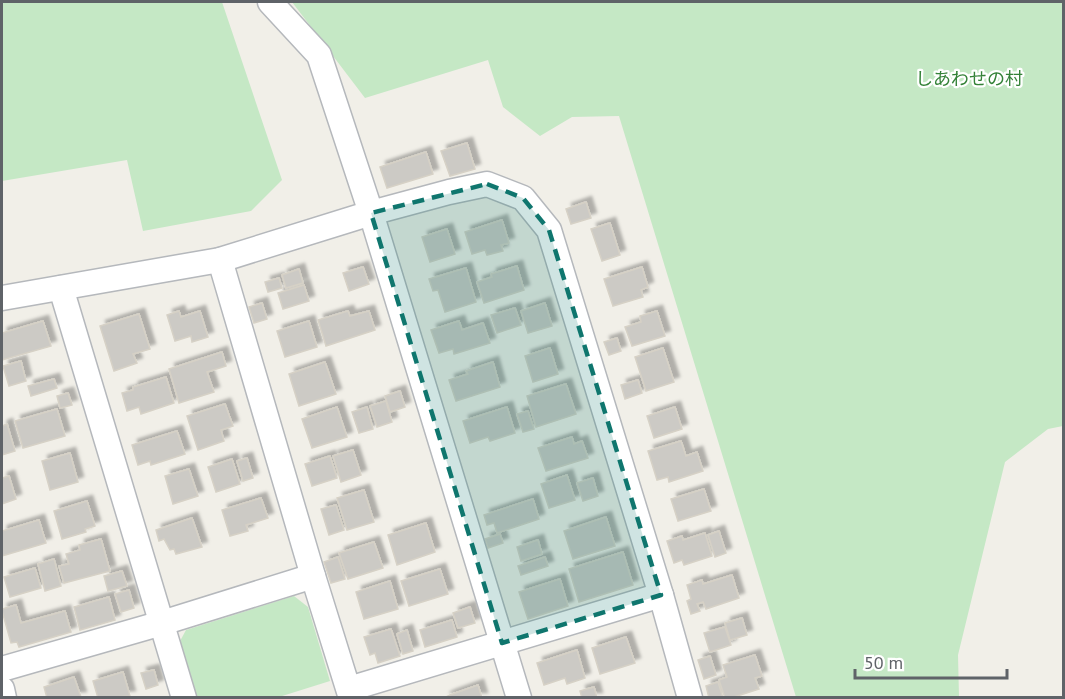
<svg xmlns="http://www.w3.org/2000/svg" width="1065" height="699" font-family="'PT Sans','Noto Sans JP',sans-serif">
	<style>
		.green { fill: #c5e8c5 }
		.building { fill: #cccac5; stroke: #d6d1c6; stroke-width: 1.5; filter: url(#shadow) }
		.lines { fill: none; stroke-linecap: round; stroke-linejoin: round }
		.minor-casing { stroke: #b5b8bc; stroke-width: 27 }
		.minor { stroke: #fff; stroke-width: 24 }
		.marked { fill: #0f766e; fill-opacity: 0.2; stroke: #0f766e; stroke-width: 4.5; stroke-dasharray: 12 8; stroke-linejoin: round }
		.labels { text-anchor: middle; stroke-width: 4.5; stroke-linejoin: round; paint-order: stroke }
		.park-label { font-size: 18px; fill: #348238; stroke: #fff }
	</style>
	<defs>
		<filter id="shadow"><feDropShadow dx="5.5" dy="-5.5" stdDeviation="1.5" flood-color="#0004"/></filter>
	</defs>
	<rect width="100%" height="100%" fill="#f1efe8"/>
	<g class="green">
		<path d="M2 2H222L282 180 251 211 143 231 127 160 2 181Z"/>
		<path d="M292 2H1063V426L1048 429 1005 462 958 655 959 697H796L619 116 572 117 540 136 503 107 488 60 365 98Z"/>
		<path d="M294 596 308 607 330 681 279 697H195L179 643 186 630Z"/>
	</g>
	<g class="building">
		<path d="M467 143 475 169 450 176 441 151Z"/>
		<path d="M426 152 433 174 387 188 380 167Z"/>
		<path d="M586 202 591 218 571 224 566 209Z"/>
		<path d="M502 220 509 243 501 245 503 251 487 255 485 250 472 254 465 232Z"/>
		<path d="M610 223 620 255 602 261 591 229Z"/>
		<path d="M447 229 455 254 430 262 422 237Z"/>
		<path d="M517 266 524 290 484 303 477 282 492 277 491 274Z"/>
		<path d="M363 267 369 284 349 291 343 273Z"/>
		<path d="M642 267 648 287 641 290 643 297 613 306 604 279Z"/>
		<path d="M466 268 476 302 445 312 438 290 433 291 429 279Z"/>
		<path d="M299 269 303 283 286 288 282 275Z"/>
		<path d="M279 278 282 288 268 292 265 282Z"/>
		<path d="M304 285 309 301 283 309 278 293Z"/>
		<path d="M262 303 267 319 254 323 249 307Z"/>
		<path d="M545 303 552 326 528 333 521 311Z"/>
		<path d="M515 308 521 325 497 333 491 315Z"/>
		<path d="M179 311 181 317 200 311 208 337 192 342 191 336 175 341 167 315Z"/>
		<path d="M348 311 350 316 369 311 375 330 326 346 318 320Z"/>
		<path d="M657 311 665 336 632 346 625 327 641 322 640 316Z"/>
		<path d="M139 314 150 349 133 354 137 363 114 371 100 326Z"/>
		<path d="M43 321 51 346 2 360V333Z"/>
		<path d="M309 321 317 347 285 357 277 331Z"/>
		<path d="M459 321 462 330 483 323 490 343 454 354 453 349 439 353 431 330Z"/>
		<path d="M617 338 621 351 609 355 604 342Z"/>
		<path d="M550 348 558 374 533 382 525 356Z"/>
		<path d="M663 348 674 382 646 391 635 357Z"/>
		<path d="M222 352 226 366 207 372 214 392 179 403 169 369Z"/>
		<path d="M21 361 26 381 9 386 3 366Z"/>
		<path d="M325 362 336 394 299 406 289 374Z"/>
		<path d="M493 362 500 387 456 401 449 380 468 374 466 371Z"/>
		<path d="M166 377 174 403 141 414 139 407 127 411 122 393 133 390V387Z"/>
		<path d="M54 379 57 388 31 396 28 386Z"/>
		<path d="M638 380 642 393 625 399 621 385Z"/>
		<path d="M566 384 576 414 536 427 527 396Z"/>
		<path d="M400 391 405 407 390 412 385 396Z"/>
		<path d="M68 393 72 405 60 408 57 396Z"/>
		<path d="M386 401 392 422 377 427 370 406Z"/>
		<path d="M225 404 233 426 221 430 224 441 198 450 187 416Z"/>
		<path d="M337 407 347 437 312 448 302 419Z"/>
		<path d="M367 407 373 429 359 433 352 412Z"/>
		<path d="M507 407 515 433 490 441 488 437 470 443 463 421Z"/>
		<path d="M675 407 682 429 654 438 647 416Z"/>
		<path d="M57 409 65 436 23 448 15 421Z"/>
		<path d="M528 411 534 429 523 432 517 414Z"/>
		<path d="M7 424 15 451 2 455V426Z"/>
		<path d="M177 431 185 454 151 465 150 461 138 465 132 445Z"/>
		<path d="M572 437 574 444 582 441 588 458 546 471 538 448Z"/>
		<path d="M681 441 686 456 697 452 703 471 669 482 668 477 657 480 648 451Z"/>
		<path d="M353 450 361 475 341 482 333 456Z"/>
		<path d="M70 453 78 482 50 490 42 461Z"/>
		<path d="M330 456 337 478 312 486 305 464Z"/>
		<path d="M247 458 253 478 243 481 237 461Z"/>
		<path d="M232 459 240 484 216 492 208 467Z"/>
		<path d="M189 469 198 496 173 504 165 476Z"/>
		<path d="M567 475 575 500 549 508 541 484Z"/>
		<path d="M9 476 16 499 2 504V478Z"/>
		<path d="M593 478 598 496 583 501 577 483Z"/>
		<path d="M704 489 711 511 678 521 671 499Z"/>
		<path d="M364 490 374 522 347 530 337 498Z"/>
		<path d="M261 498 268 518 246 525 248 531 230 536 222 510Z"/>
		<path d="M533 499 539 519 497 533 494 523 487 525 484 515Z"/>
		<path d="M87 501 95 526 85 529 86 532 62 539 54 511Z"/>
		<path d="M336 505 344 530 329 535 321 509Z"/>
		<path d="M606 517 615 546 573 559 564 531Z"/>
		<path d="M192 518 202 547 176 554 174 549 170 550 164 539 159 541 156 530Z"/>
		<path d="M39 520 46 543 2 556V531Z"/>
		<path d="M426 523 435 552 397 565 388 535Z"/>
		<path d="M719 531 726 553 715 557 708 535Z"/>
		<path d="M705 533 712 556 684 565 682 560 674 563 667 541 682 536 683 540Z"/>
		<path d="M500 534 503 543 488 548 485 539Z"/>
		<path d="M101 539 110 571 64 583 59 566 69 564 66 554 80 550 79 545Z"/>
		<path d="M538 540 542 554 521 561 517 547Z"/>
		<path d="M374 542 383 568 348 579 339 553Z"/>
		<path d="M623 552 633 585 579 602 569 569Z"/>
		<path d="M338 557 345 579 331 583 324 562Z"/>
		<path d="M545 557 548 566 521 575 518 566Z"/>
		<path d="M54 559 61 586 45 591 38 564Z"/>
		<path d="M35 568 41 588 10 597 4 577Z"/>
		<path d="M440 569 448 594 409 606 401 581Z"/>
		<path d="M122 571 127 586 108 591 104 576Z"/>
		<path d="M732 575 739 598 706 609 703 602 697 604 700 611 691 614 687 601 691 599 687 585 702 580 703 584Z"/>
		<path d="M560 579 568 606 528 619 519 592Z"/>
		<path d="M390 581 398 609 364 619 356 592Z"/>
		<path d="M129 590 134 608 121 612 115 594Z"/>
		<path d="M109 597 115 620 80 630 74 607Z"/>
		<path d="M16 605 21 623 65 611 71 632 19 647 17 642 11 643 2 611V609Z"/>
		<path d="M470 607 475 623 458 628 453 613Z"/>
		<path d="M742 618 747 635 730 640 725 623Z"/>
		<path d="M452 620 457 637 425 647 420 630Z"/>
		<path d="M725 627 731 645 710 652 704 633Z"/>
		<path d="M391 629 400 656 378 663 375 653 370 655 364 637Z"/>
		<path d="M407 630 413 651 403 654 397 634Z"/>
		<path d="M626 637 635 663 600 674 592 648Z"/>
		<path d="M577 650 585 678 567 684 565 678 544 685 537 663Z"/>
		<path d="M755 655 762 676 755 678 759 689 731 698H725L719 680 727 677 723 665Z"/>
		<path d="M710 656 716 675 704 679 698 660Z"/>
		<path d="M154 670 158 685 146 689 141 673Z"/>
		<path d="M123 672 130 696 98 698 93 681Z"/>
		<path d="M74 677 81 697 47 698 44 687Z"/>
		<path d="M718 682 723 698H709L706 686Z"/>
		<path d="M478 685 482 698H444L450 695Z"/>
		<path d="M594 687 597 698H582L580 691Z"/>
	</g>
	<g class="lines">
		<g class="minor-casing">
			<g id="minor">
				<path d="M270 2 319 55 371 213 519 698"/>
				<path d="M220 260 313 576 351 698"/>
				<path d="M61 288 184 698"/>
				<path d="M2 298 220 260 371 213 449 192 487 184 523 198 549 230 661 595 690 698"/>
				<path d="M2 669 162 623 313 576"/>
				<path d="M2 689 4 698"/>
				<path d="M349 689 661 595"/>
			</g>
		</g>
		<use href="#minor" class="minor"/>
	</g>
	<path class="marked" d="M487 184 523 198 549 230 661 595 502 643 371 213Z"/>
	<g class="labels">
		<g class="park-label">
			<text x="969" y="85">しあわせの村</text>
		</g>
	</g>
	<rect width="1065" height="699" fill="none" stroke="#5f6368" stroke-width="6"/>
	<path d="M855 669v9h152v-9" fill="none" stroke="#5f6368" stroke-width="3"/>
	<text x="864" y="669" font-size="18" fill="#5f6368" stroke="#ffffff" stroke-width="4.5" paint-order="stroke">50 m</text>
</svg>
